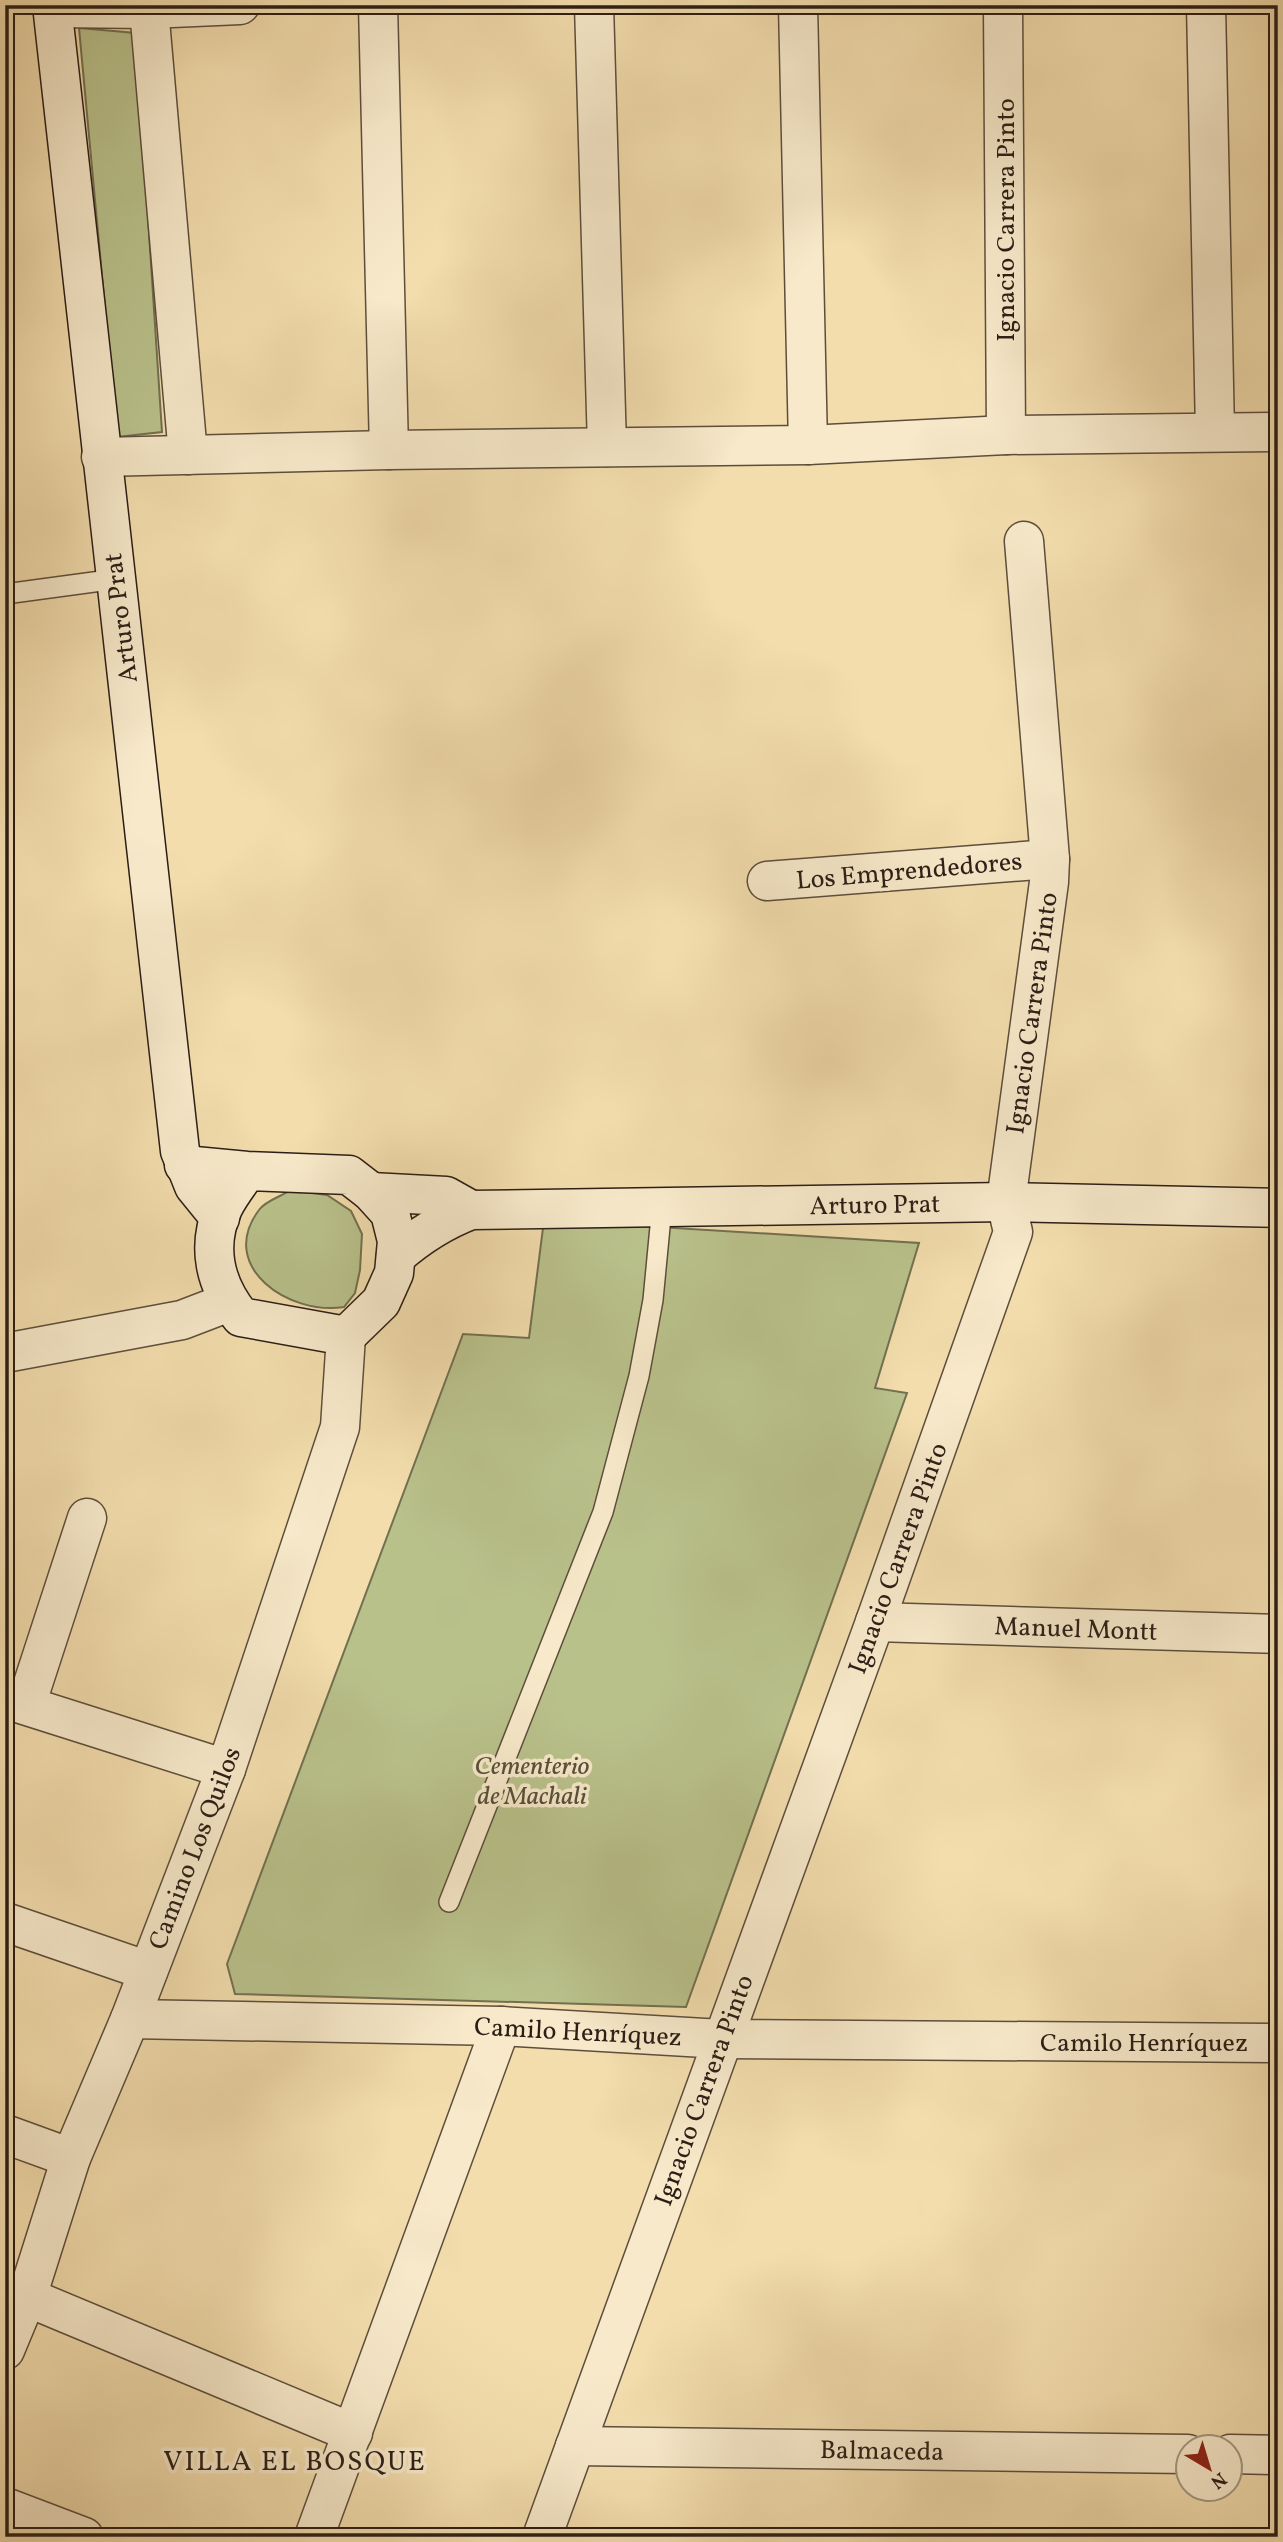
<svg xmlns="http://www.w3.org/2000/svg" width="1283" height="2542" font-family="Vollkorn,serif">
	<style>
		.green { fill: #b9c18b; stroke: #727051; stroke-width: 2 }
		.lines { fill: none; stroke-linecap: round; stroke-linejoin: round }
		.lane-casing { stroke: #5d4e3c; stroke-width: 22 }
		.street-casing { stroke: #5d4e3c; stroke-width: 41 }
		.secondary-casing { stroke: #2b1e17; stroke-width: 41 }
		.lane { stroke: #f7e9ca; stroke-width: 19 }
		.street { stroke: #f7e9ca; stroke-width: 38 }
		.secondary { stroke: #f7e9ca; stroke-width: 38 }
		.labels { text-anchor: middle; stroke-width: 7; stroke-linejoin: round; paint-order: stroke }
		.street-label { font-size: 26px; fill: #2b1e17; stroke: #f7e9ca }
		.park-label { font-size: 26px; font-style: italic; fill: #564f3a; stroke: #f7e9ca }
		.neighbourhood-label { font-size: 28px; letter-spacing: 2px; fill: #2b1e17; stroke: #f7e9ca }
	</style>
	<rect width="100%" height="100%" fill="#f3ddad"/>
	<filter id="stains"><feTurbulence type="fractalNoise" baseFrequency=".00286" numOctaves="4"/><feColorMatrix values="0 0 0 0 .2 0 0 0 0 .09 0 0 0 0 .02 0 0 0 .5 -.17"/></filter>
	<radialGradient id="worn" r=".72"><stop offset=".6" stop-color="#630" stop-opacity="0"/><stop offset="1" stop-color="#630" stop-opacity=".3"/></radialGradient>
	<g class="green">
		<path d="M79 28 136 33 162 432 117 437Z"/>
		<path d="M291 1190 327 1195 351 1211 362 1234 360 1270 355 1293 344 1307C290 1316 216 1267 259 1210 265 1201 282 1196 291 1190Z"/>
		<path d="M544 1220 919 1243 875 1388 907 1393 686 2007 235 1994 227 1964 463 1334 529 1338Z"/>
	</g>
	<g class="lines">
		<g class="lane-casing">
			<g id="lane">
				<path d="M5 594 116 579"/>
				<path d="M449 1902 603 1512 639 1376 653 1300 662 1206"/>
			</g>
		</g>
		<g class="street-casing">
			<g id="street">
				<path d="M378 5 389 450"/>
				<path d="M594 5 607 447"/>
				<path d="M798 5 808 445"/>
				<path d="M1003 5 1006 435"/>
				<path d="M1206 5 1215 432"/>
				<path d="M52 8 149 9 240 5"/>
				<path d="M149 9 188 455"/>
				<path d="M101 457 389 450 808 445 1006 435 1278 432"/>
				<path d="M767 881 1050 859"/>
				<path d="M5 1353 182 1320 229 1302"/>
				<path d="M875 1622 1278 1634"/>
				<path d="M5 1699 226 1769"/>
				<path d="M26 1705 87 1518"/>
				<path d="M5 1922 148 1971"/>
				<path d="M130 2019 501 2026 722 2039 1278 2043"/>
				<path d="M5 2134 71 2158"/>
				<path d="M27 2297 353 2433"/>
				<path d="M5 2350 27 2297 71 2158 130 2019 226 1769 340 1427 346 1336"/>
				<path d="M575 2446 1188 2454"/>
				<path d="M1230 2454 1278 2455"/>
				<path d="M5 2507 84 2537"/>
				<path d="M314 2537 501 2026"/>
				<path d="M542 2537 875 1622 1013 1232 1006 1202 1049 882 1050 859 1024 541"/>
			</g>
		</g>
		<g class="secondary-casing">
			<g id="secondary">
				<path d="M52 5 180 1151 194 1186 220 1218"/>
				<path d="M184 1165 247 1171 349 1175 371 1192 390 1213 397 1241 394 1273 381 1302 346 1336 241 1317C215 1285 206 1247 223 1208 229 1195 239 1183 247 1171"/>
				<path d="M371 1192 446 1196 471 1210"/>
				<path d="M396 1256C420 1235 442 1221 471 1210L1006 1202 1278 1208"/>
			</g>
		</g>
		<use href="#lane" class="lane"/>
		<use href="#street" class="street"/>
		<use href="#secondary" class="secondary"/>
	</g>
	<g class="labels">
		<g class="street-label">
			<text transform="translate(1005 220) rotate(-90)" y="9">Ignacio Carrera Pinto</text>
			<text transform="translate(120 618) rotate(-97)" y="9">Arturo Prat</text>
			<text transform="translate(909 870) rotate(-5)" y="9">Los Emprendedores</text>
			<text transform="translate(1031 1013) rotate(-82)" y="9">Ignacio Carrera Pinto</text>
			<text transform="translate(875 1204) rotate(-1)" y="9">Arturo Prat</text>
			<text transform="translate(897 1558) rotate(-70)" y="9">Ignacio Carrera Pinto</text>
			<text transform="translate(1076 1628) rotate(2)" y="9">Manuel Montt</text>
			<text transform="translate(194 1848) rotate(-69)" y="9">Camino Los Quilos</text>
			<text transform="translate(578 2031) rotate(3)" y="9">Camilo Henríquez</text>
			<text x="1144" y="2051">Camilo Henríquez</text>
			<text transform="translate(703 2090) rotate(-70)" y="9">Ignacio Carrera Pinto</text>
			<text transform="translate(882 2450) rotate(1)" y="9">Balmaceda</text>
		</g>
		<g class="park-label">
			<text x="532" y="1774">Cementerio<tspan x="532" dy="30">de Machali</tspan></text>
		</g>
		<g class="neighbourhood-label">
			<text x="295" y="2470">VILLA EL BOSQUE</text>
		</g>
	</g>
	<rect width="1283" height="2542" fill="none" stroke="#f3ddad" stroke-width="28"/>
	<rect x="7" y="7" width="1269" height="2528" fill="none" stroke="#2b1e17" stroke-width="3.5"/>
	<rect x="14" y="14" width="1255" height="2514" fill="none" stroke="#2b1e17" stroke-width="2"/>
	<g transform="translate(1209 2468) rotate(142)"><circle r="33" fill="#f7e9ca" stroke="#a59882" stroke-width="2"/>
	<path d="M0-5L12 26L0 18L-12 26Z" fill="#8f2418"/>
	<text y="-10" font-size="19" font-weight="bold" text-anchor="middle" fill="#2b1e17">N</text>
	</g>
	<rect width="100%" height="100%" filter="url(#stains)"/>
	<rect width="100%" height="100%" fill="url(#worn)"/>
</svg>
